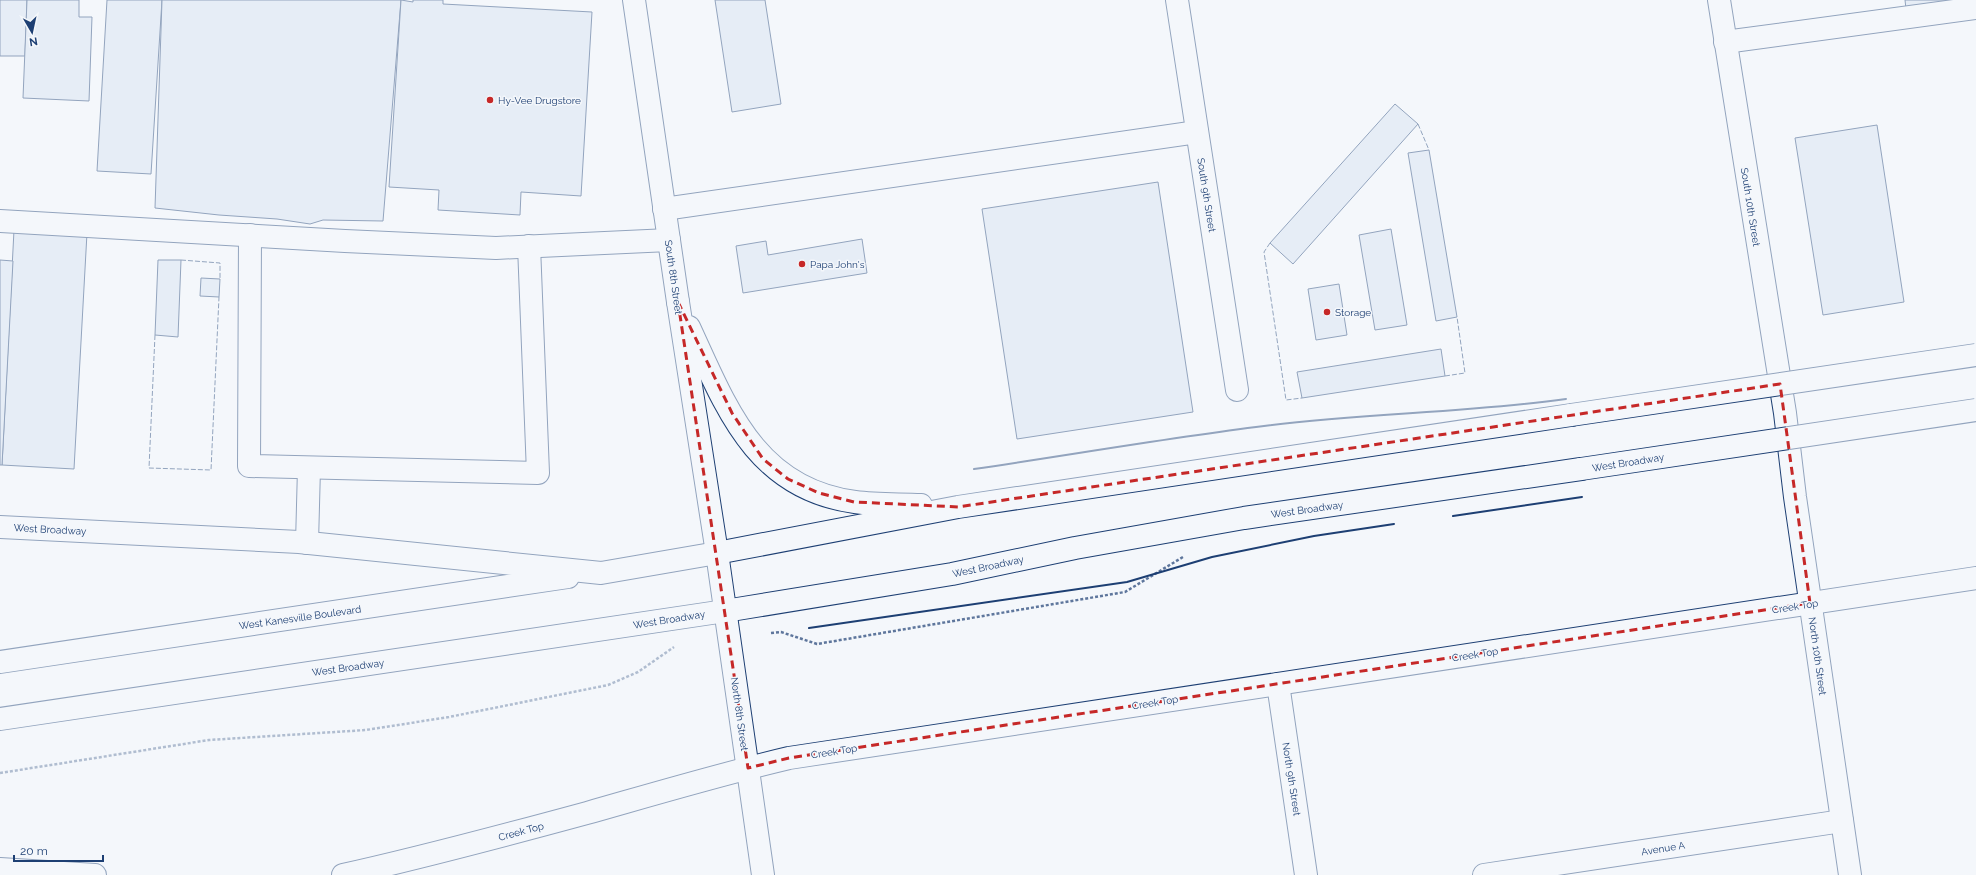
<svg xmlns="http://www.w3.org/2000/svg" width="1976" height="875" font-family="Raleway,sans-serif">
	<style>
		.building { fill: #d5e0f0; stroke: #1d3f73 }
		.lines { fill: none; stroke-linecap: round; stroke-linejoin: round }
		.minor-casing { stroke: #1d3f73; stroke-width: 24 }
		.major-casing { stroke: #1d3f73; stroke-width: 24 }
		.path { stroke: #5e769c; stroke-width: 2.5; stroke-dasharray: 3 2; stroke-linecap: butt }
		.minor { stroke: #f4f7fb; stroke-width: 22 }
		.major { stroke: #f4f7fb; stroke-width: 22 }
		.major-bridge-casing { stroke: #1d3f73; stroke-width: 24; stroke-linecap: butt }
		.major-bridge { stroke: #f4f7fb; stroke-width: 22 }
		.fence { stroke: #1d3f73; stroke-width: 1; stroke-dasharray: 5 2; stroke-linecap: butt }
		.wall { stroke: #1d3f73; stroke-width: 2 }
		.marked { fill: none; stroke: #c62828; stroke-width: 3; stroke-dasharray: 8 5; stroke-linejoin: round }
		.poi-dot { fill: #c62828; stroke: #f4f7fb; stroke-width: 1.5 }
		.labels { text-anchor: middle; stroke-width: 3; stroke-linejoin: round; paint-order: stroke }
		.poi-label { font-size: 10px; fill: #1d3f73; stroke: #f4f7fb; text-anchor: start }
		.street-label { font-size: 10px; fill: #1d3f73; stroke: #f4f7fb }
	</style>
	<rect width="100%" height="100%" fill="#f4f7fb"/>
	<g class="building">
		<path d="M0 0H27L25 56H0Z"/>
		<path d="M27 0H79V17H92L89 101 23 98Z"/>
		<path d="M107 0H162L151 174 97 171Z"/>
		<path d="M162 0H401L383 221 323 220 310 224 277 219 219 215 155 208Z"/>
		<path d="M401 0 413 2V0H443V4L592 12 581 196 521 192 520 215 438 210 439 190 389 187Z"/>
		<path d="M715 0H765L781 104 732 112Z"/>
		<path d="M1905 0H1950V2L1906 9Z"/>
		<path d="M1395 104 1418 124 1293 264 1270 243Z"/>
		<path d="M1877 125 1904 302 1823 315 1795 138Z"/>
		<path d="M1429 150 1457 317 1436 321 1408 153Z"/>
		<path d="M1158 182 1193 412 1017 439 982 209Z"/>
		<path d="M1391 229 1407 325 1375 330 1359 235Z"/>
		<path d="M14 230 87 233 74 469 2 465Z"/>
		<path d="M862 239 867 273 743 293 736 246 766 241 768 255Z"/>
		<path d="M0 260 13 261 2 465H0Z"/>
		<path d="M158 260H181L178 337 155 335Z"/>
		<path d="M201 278 220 279 219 297 200 296Z"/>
		<path d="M1339 284 1347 335 1316 340 1308 289Z"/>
		<path d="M1441 349 1445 376 1302 398 1297 372Z"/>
	</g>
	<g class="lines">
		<g class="minor-casing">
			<g id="minor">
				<path d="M634 0 678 302"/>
				<path d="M1177 0 1237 390"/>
				<path d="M1719 0 1785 413 1795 497 1850 875"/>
				<path d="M1725 42 1976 8"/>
				<path d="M664 209 1197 132"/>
				<path d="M0 221 345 241 496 248 669 240"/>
				<path d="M250 235 249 466 538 473 529 246"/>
				<path d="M307 543 309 468"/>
				<path d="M1278 684 1306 875"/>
				<path d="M0 869 95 875"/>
				<path d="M343 875C425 857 506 835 587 813 654 794 721 774 789 758L1976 578"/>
				<path d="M1484 875 1842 821"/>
			</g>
		</g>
		<g class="major-casing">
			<g id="major">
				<path d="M678 302 717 553 763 875"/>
				<path d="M689 327C726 407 755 489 855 502 876 505 899 504 921 505"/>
				<path d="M0 527 299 542 601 573 717 553 958 507 1571 415"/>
				<path d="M0 662 568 577"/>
				<path d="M0 719 725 611 952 574 1075 548 1244 518 1581 469"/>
			</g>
		</g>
		<g class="path">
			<path d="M771 633 781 632 817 644 1125 592 1183 557"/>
			<path d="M0 773 209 740 366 730 449 717 608 685 638 672 674 647"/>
		</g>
		<use href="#minor" class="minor"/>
		<use href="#major" class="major"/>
		<g class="major-bridge-casing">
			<g id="major-bridge">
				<path d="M1571 415 1976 355"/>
				<path d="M1581 469 1976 410"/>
			</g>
		</g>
		<use href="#major-bridge" class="major-bridge"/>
		<g class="fence">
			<path d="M1418 124 1429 150"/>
			<path d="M1270 243 1264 252 1286 400 1302 398"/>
			<path d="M181 260 220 263V279"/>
			<path d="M155 335 149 468 211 470 219 297"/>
			<path d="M1445 376 1465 373 1457 317"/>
		</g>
		<g class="wall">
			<path d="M974 469C1070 455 1167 438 1264 426 1364 413 1465 413 1566 399"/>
			<path d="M1453 516 1582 497"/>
			<path d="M809 628 1127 582 1212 557 1314 536 1394 524"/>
		</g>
	</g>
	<path d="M0 0H1976V875H0ZM678 302 732 413 763 459 788 479 819 493 854 502 958 507 1780 384 1810 603 789 758 748 768Z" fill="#f4f7fb" fill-opacity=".55" fill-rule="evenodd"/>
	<path class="marked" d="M678 302 732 413 763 459 788 479 819 493 854 502 958 507 1780 384 1810 603 789 758 748 768Z"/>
	<g class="poi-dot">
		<circle cx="490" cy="100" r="4"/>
		<circle cx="802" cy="264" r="4"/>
		<circle cx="1327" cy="312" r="4"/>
	</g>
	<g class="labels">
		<g class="poi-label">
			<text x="498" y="104">Hy-Vee Drugstore</text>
			<text x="810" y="268">Papa John's</text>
			<text x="1335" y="316">Storage</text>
		</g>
		<g class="street-label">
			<text transform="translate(1207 195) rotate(81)" y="4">South 9th Street</text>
			<text transform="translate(1751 207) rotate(81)" y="4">South 10th Street</text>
			<text transform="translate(674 277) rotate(82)" y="4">South 8th Street</text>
			<text transform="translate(1628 462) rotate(-9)" y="4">West Broadway</text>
			<text transform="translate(1307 509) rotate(-8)" y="4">West Broadway</text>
			<text transform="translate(50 529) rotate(3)" y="4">West Broadway</text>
			<text transform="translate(988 566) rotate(-12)" y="4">West Broadway</text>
			<text transform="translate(1795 606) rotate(-9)" y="4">Creek Top</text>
			<text transform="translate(300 617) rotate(-8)" y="4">West Kanesville Boulevard</text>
			<text transform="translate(669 619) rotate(-9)" y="4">West Broadway</text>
			<text transform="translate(1475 654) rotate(-9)" y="4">Creek Top</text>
			<text transform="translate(1818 656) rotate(82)" y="4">North 10th Street</text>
			<text transform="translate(348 667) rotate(-8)" y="4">West Broadway</text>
			<text transform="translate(1155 702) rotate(-9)" y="4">Creek Top</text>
			<text transform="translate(740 714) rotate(82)" y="4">North 8th Street</text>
			<text transform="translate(834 751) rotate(-9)" y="4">Creek Top</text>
			<text transform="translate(1292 779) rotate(81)" y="4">North 9th Street</text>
			<text transform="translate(521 831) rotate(-15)" y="4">Creek Top</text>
			<text transform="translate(1663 848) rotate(-9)" y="4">Avenue A</text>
		</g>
	</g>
	<g transform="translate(32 32) rotate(171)" stroke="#f4f7fb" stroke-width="3" paint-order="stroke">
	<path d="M0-3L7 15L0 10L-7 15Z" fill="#1d3f73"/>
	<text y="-6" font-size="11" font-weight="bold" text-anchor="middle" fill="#1d3f73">N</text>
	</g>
	<path d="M14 855v6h89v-6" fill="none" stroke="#1d3f73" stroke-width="2"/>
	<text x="20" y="855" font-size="12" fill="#1d3f73" stroke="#f4f7fb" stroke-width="3" paint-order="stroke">20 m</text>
</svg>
